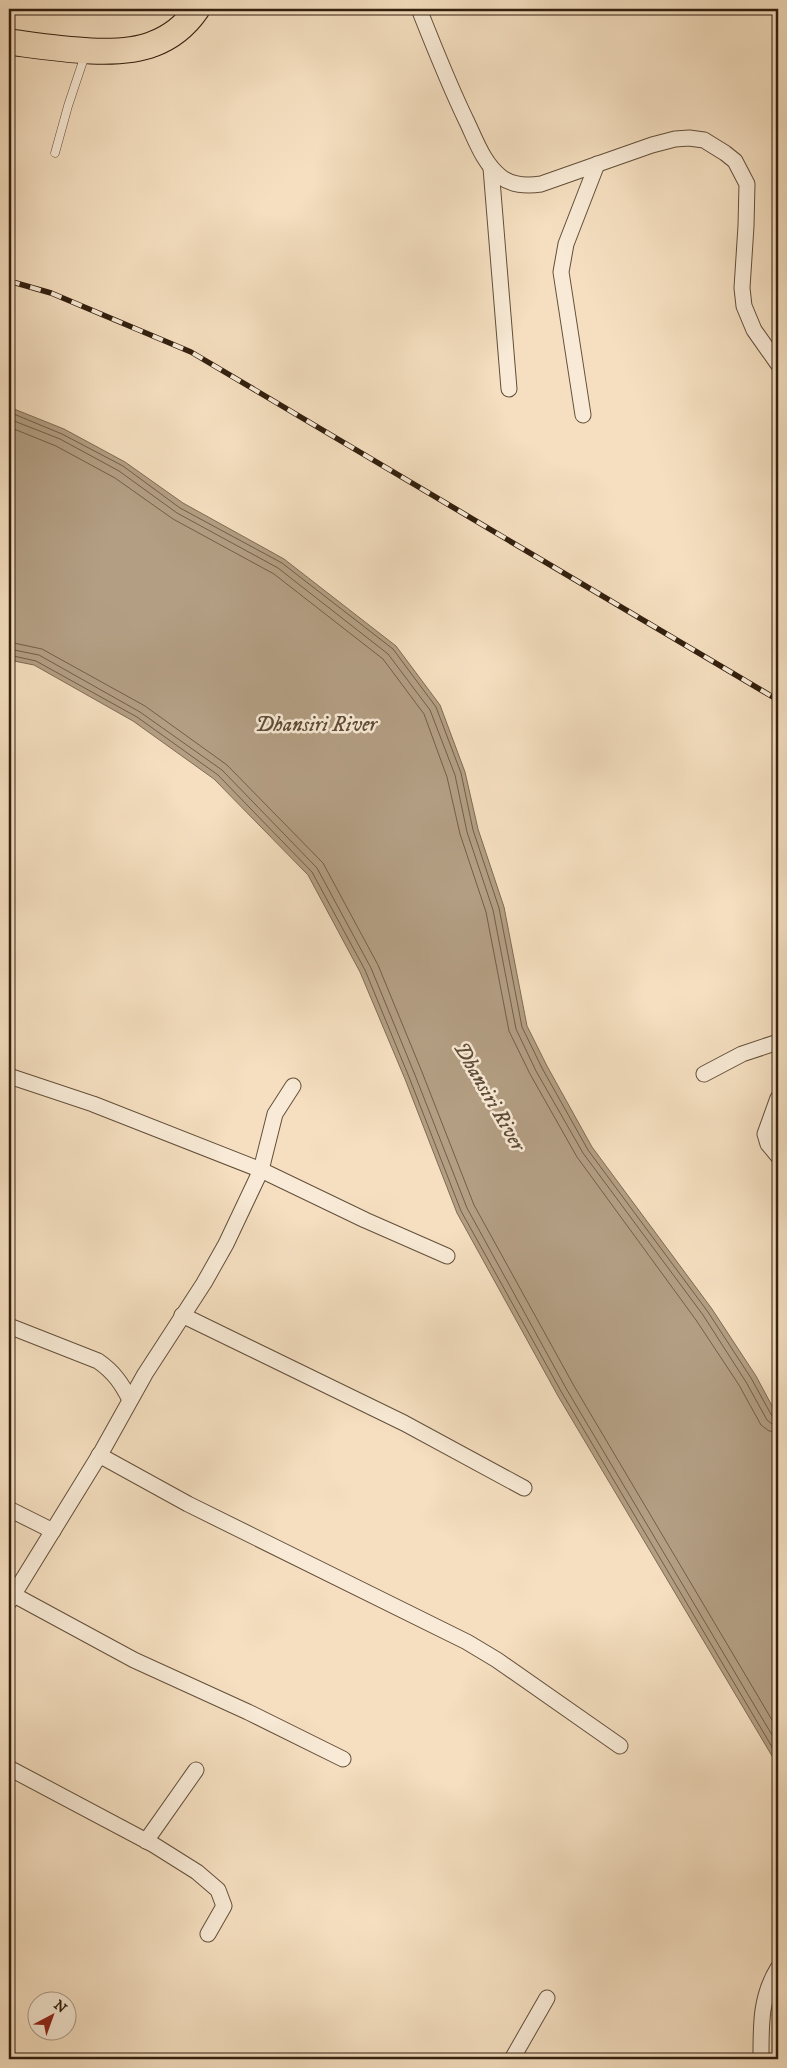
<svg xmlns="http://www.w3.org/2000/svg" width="787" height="2068" font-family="'IM FELL DW Pica',serif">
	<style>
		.water { fill: #b39e83; stroke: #7f6b54 }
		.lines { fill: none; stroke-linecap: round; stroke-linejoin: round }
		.shore { stroke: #725e48; stroke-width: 1 }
		.service-casing { stroke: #634f3a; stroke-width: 9 }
		.minor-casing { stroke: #634f3a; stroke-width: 17 }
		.trunk-casing { stroke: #321f0e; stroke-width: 27 }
		.service { stroke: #f8ead6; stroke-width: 8 }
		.minor { stroke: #f8ead6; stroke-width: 15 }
		.trunk { stroke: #f5dfc0; stroke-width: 25 }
		.rail-casing { stroke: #321f0e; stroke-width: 5.5 }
		.rail { stroke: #f8ead6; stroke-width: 4; stroke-dasharray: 11; stroke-linecap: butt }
		.labels { text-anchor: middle; stroke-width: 5; stroke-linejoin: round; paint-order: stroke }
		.water-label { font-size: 21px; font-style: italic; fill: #5f4b37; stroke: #f8ead6 }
	</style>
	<rect width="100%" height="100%" fill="#f5dfc0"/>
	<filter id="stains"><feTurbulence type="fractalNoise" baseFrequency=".004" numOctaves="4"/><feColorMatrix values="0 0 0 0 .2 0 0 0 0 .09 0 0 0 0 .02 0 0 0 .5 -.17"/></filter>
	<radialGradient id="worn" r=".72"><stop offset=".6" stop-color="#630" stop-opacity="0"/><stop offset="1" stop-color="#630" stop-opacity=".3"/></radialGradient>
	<path class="water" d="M9 407 64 429 125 462 183 503 284 559 396 646 440 705 465 772 478 829 504 907 527 1026 547 1066 592 1147 712 1309 756 1376 778 1417V1766L558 1396 457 1213 405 1079 360 972 308 875 214 779 133 721 34 665 9 660Z"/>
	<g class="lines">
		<g class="shore">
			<path d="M9 412 62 434 123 466 180 508 282 563 393 649 436 707 461 773 473 830 499 908 522 1027 542 1068 588 1150 708 1312 751 1378 772 1416 778 1419"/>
			<path d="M9 419 60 439 119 471 177 513 278 568 388 654 430 710 455 775 467 832 493 910 516 1029 536 1071 583 1153 703 1315 746 1382 767 1420 772 1424 778 1425"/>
			<path d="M9 427 56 446 115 478 173 519 274 574 383 659 424 714 447 777 460 834 486 912 509 1031 530 1074 577 1157 696 1320 739 1385 761 1425 769 1431 778 1432"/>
			<path d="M9 642 42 649 145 706 227 765 323 863 378 965 422 1072 474 1205 574 1386 778 1730"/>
			<path d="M9 649 39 655 140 712 222 770 317 868 371 968 415 1075 467 1208 567 1390 778 1745"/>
			<path d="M9 655 36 661 137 717 218 775 312 872 365 970 409 1077 461 1211 562 1393 778 1757"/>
		</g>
		<g class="service-casing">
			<path id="service" d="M55 153 68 106 85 55"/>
		</g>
		<g class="minor-casing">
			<g id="minor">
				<path d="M419 9C434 47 449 85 467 122 476 141 484 164 501 177 513 186 527 186 541 184L652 145 675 139 689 138 704 140 725 153 735 161 747 184 746 226 742 288 744 306 754 330 778 364"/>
				<path d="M491 168 509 389"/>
				<path d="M583 415 561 272 566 244 597 164"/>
				<path d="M704 1074 742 1054 778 1042"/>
				<path d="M9 1076 93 1104 261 1170 365 1220 447 1256"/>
				<path d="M778 1098 765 1134 768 1144 778 1156"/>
				<path d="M182 1315 404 1423 524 1488"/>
				<path d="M9 1326 98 1361C114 1372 122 1384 130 1400"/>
				<path d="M99 1455 188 1504 467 1642 497 1660 620 1746"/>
				<path d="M9 1509 53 1531"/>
				<path d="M14 1595 134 1660 248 1712 343 1759"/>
				<path d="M9 1602 102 1451 145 1374 204 1283 226 1244 261 1170 275 1114 293 1086"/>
				<path d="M9 1768 154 1845 197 1872 218 1890 224 1906 208 1934"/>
				<path d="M146 1841 196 1770"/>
				<path d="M512 2059 547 1998"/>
				<path d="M761 2059C761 2026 760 1997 778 1968"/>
			</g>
		</g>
		<g class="trunk-casing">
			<path id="trunk" d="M9 42C48 47 116 59 153 44 172 37 186 25 197 9"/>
		</g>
		<use href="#service" class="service"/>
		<use href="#minor" class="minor"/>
		<use href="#trunk" class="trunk"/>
		<g class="rail-casing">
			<path id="rail" d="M9 281 51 293 191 352 778 700"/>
		</g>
		<use href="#rail" class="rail"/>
	</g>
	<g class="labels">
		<g class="water-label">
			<text x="316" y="731">Dhansiri River</text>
			<text transform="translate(490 1096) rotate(60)" y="7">Dhansiri River</text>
		</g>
	</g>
	<rect width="787" height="2068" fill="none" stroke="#f5dfc0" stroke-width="30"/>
	<rect x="10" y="10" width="767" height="2048" fill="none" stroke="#321f0e" stroke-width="2.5"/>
	<rect x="15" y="15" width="757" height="2038" fill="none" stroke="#321f0e"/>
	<g transform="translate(52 2016) rotate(41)"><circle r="24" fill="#f8ead6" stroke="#a99986"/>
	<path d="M0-4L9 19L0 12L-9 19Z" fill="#8f2418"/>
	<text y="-8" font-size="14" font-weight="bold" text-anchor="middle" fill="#321f0e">N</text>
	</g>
	<rect width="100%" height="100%" filter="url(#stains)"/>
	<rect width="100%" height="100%" fill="url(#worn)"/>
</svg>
